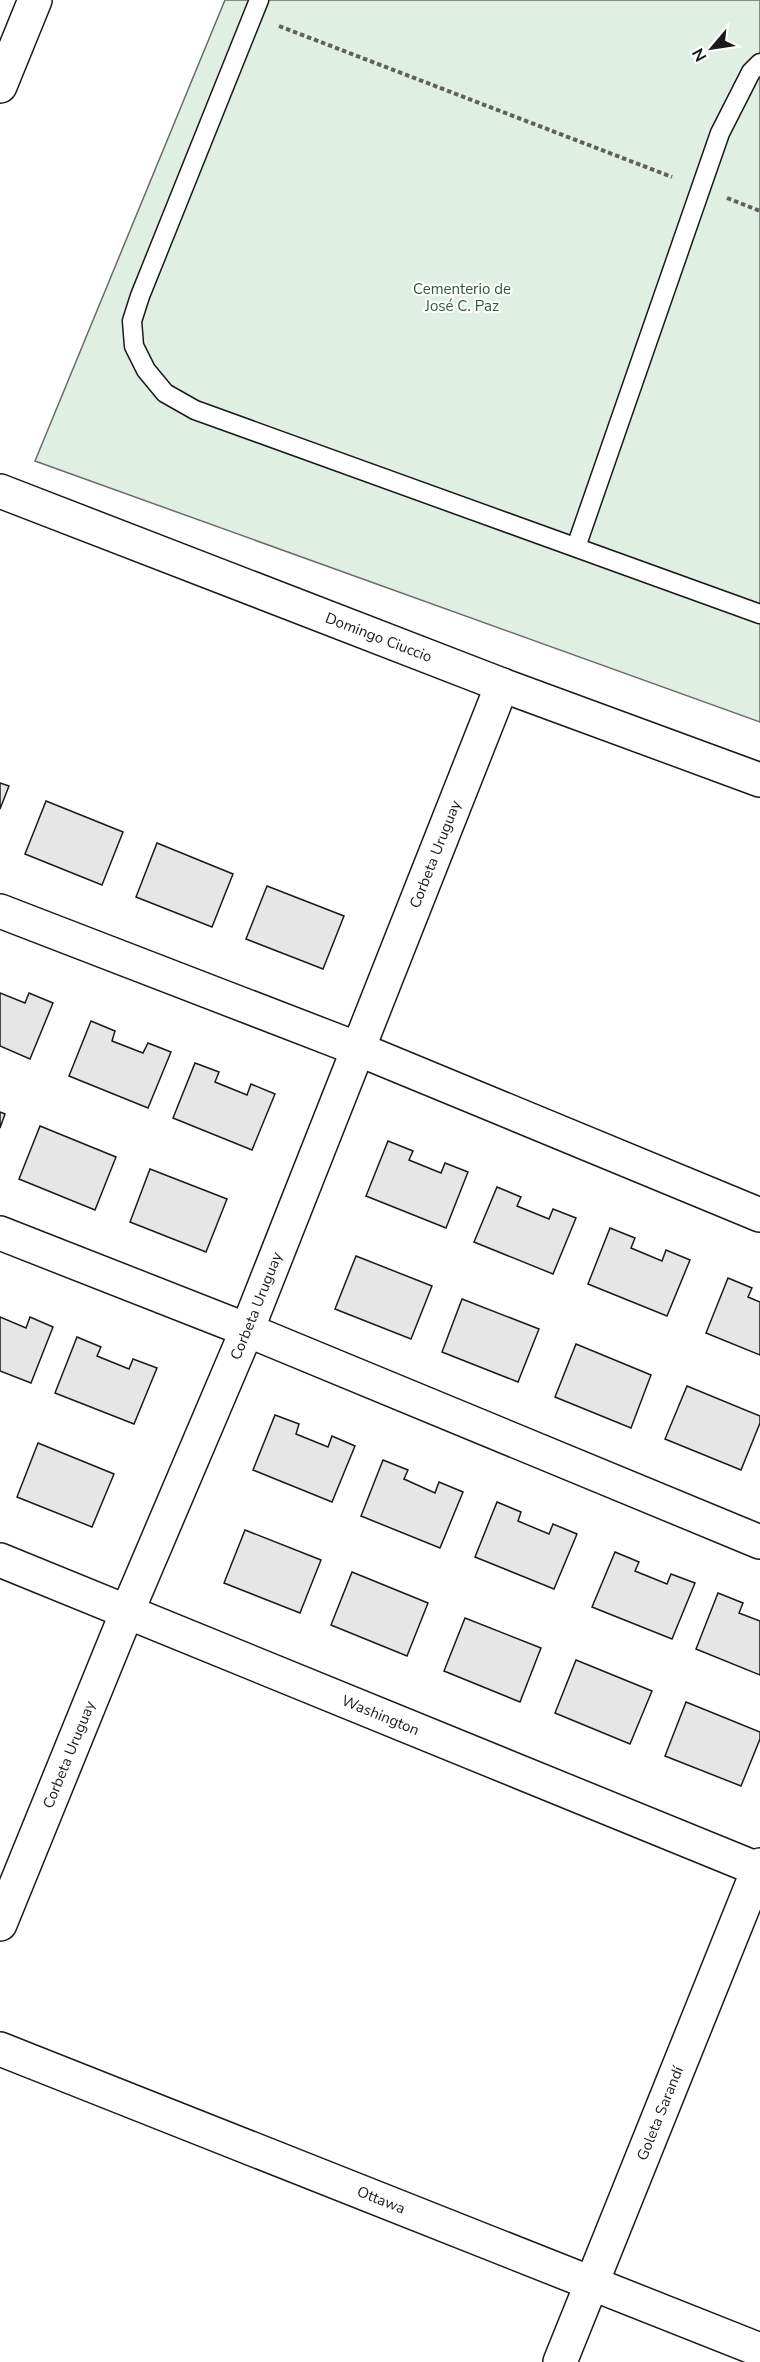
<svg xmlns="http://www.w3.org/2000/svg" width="760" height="2362" font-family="'Nunito Sans',sans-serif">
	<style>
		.green { fill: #e0efe3; stroke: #6a6a6a; stroke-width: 1.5 }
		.building { fill: #e6e6e6; stroke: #1a1a1a; stroke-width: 1.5 }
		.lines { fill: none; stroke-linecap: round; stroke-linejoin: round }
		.service-casing { stroke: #1a1a1a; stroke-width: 21 }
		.minor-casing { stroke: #1a1a1a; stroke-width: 36 }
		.path { stroke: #5f5f5f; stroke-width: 4; stroke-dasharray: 4.5 3; stroke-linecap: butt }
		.service { stroke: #fff; stroke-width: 18 }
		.minor { stroke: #fff; stroke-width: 33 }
		.labels { text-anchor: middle; stroke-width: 4.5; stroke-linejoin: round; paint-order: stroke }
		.park-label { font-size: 15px; fill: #2b5a34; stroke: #fff }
		.street-label { font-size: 15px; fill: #1a1a1a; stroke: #fff }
	</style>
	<rect width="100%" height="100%" fill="#fff"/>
	<path class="green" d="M225 0H760V722L35 461Z"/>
	<g class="building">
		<path d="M0 783 9 786 0 809Z"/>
		<path d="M46 801 123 832 102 885 25 854Z"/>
		<path d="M157 843 233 874 212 927 136 897Z"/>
		<path d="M267 886 344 916 323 969 246 939Z"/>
		<path d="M0 993 25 1003 29 993 53 1003 30 1059 0 1046Z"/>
		<path d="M91 1021 115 1031 112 1041 143 1053 148 1043 171 1052 148 1108 69 1076Z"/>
		<path d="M195 1063 219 1072 215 1082 247 1095 251 1084 275 1094 252 1150 173 1118Z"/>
		<path d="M0 1112 5 1114 0 1128Z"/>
		<path d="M40 1126 116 1157 95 1210 19 1179Z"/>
		<path d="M388 1141 413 1151 409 1160 441 1173 445 1163 468 1172 446 1228 366 1196Z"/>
		<path d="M150 1169 227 1199 206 1252 130 1222Z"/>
		<path d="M497 1187 521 1197 517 1206 549 1219 553 1209 576 1218 553 1274 474 1242Z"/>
		<path d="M610 1228 635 1238 631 1248 662 1261 666 1250 690 1260 667 1316 588 1284Z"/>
		<path d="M356 1256 432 1286 411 1339 335 1309Z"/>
		<path d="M728 1278 752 1288 748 1297 760 1302V1355L706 1333Z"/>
		<path d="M462 1299 539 1329 518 1382 442 1352Z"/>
		<path d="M0 1317 26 1328 30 1317 53 1327 31 1383 0 1371Z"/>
		<path d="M77 1337 101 1347 97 1356 129 1369 133 1359 157 1368 134 1424 55 1393Z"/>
		<path d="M576 1344 651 1375 631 1428 555 1397Z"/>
		<path d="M687 1386 760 1416V1423L741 1470 665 1439Z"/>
		<path d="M275 1415 299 1424 296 1434 328 1447 332 1436 355 1446 332 1502 253 1470Z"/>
		<path d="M38 1443 114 1474 92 1527 17 1497Z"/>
		<path d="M383 1460 408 1470 404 1479 435 1493 439 1482 463 1492 440 1548 361 1516Z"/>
		<path d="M497 1502 521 1512 518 1521 549 1534 553 1524 577 1534 554 1589 475 1557Z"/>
		<path d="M245 1530 321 1560 300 1613 224 1583Z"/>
		<path d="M615 1552 639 1562 635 1571 667 1584 671 1574 695 1583 672 1639 592 1607Z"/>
		<path d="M352 1572 428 1603 407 1656 331 1625Z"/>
		<path d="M718 1593 743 1603 739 1613 760 1621V1675L696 1649Z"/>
		<path d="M465 1618 541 1648 520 1702 444 1671Z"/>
		<path d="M576 1660 652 1691 630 1744 555 1713Z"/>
		<path d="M686 1702 760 1732V1739L741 1786 665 1756Z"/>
	</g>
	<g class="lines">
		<g class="service-casing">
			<g id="service">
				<path d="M259 0 140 296 132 321 134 346 146 370 165 393 195 410 760 614"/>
				<path d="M576 547 720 133 751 72 760 63"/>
			</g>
		</g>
		<g class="minor-casing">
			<g id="minor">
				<path d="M0 86 35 0"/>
				<path id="s1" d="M0 491 502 685 760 780"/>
				<path d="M0 911 358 1049 760 1215"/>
				<path d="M0 1233 247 1330 760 1542"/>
				<path id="s2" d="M0 1560 760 1870"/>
				<path id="s3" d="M0 1924 127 1612 247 1330 502 685"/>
				<path id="s4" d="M0 2049 760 2350"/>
				<path id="s5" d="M560 2362 760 1865"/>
			</g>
		</g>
		<g class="path">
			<path d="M279 26 672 177"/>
			<path d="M727 198 760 211"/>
		</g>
		<use href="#service" class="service"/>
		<use href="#minor" class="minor"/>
	</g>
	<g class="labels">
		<g class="park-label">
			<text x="462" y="294">Cementerio de<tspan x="462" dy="17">José C. Paz</tspan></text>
		</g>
		<g class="street-label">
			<text dy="5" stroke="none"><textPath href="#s1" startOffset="406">Domingo Ciuccio</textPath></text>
			<text dy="5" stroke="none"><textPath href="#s3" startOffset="1155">Corbeta Uruguay</textPath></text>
			<text dy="5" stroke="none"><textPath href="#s3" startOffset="669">Corbeta Uruguay</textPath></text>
			<text dy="5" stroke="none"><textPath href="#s2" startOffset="411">Washington</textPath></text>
			<text dy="5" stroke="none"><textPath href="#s3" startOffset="183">Corbeta Uruguay</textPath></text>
			<text dy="5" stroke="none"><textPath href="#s5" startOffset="268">Goleta Sarandí</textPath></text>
			<text dy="5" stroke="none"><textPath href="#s4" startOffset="410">Ottawa</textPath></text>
		</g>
	</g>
	<g transform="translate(712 48) rotate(241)" stroke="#ffffff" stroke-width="4.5" paint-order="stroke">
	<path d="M0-4.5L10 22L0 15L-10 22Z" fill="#1a1a1a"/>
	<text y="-9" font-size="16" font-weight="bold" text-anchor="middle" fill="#1a1a1a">N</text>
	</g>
</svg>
